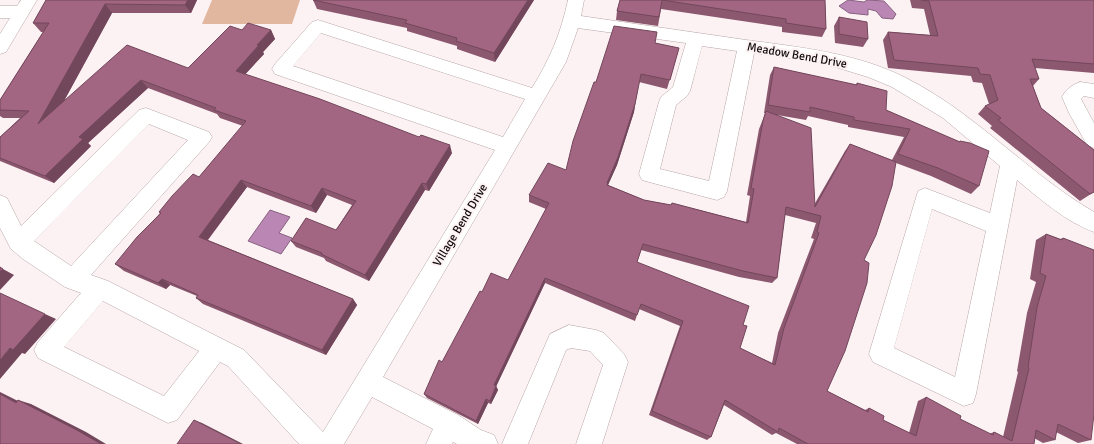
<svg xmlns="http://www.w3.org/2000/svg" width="1094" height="444" font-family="Signika,sans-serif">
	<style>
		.green { fill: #e2b79f }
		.water { fill: #ba86b3; stroke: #876181 }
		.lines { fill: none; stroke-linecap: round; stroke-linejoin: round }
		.minor-casing { stroke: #b6a5a7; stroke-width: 1 }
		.minor { fill: #fff; fill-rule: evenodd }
		.wall { fill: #8c5870; fill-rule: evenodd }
		.shaded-wall { fill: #72475b }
		.building { fill: #a36682; stroke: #72475b; fill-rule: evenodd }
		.labels { text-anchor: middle; stroke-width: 4; stroke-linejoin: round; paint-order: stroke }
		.street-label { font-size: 12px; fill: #0f0a0b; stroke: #fdf2f3 }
	</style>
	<rect width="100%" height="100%" fill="#fdf2f3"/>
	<path class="green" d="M212 0H300L292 24H202Z"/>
	<g class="water">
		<path d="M848 0 864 2 867 0 884 1 896 14 893 19 882 18 876 11 868 9V15L849 13 839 6Z"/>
		<path d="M270 210 290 217 279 233 292 238 281 254 248 241Z"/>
	</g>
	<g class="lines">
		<g class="minor-casing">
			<g id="minor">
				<path d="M21 0H37L6 52 0 54V34L10 18H0V6H17Z"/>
				<path d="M568 0H584L581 16C636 24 691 32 746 40 799 47 856 53 904 77 975 112 1027 173 1094 212V232C1066 222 1040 199 1017 180L976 394 973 403 964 406 873 362 869 354 918 191 925 188 990 213 1000 166 943 118 892 87 868 77 822 63 754 53 727 191 724 197 717 200 649 182 642 180 639 174 659 102 661 97 673 87 686 43 578 28 566 62 383 377 458 415 481 430 494 435 498 444H457L453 442 452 444H426L433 429 372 397 344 444H299L228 366 220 362 177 420 168 423 38 358 34 350 38 342 81 293 65 287 23 259 11 249 0 228V195L7 198 21 226 139 110 146 108 209 132 212 137 209 142 91 275 108 281 244 350 323 432 495 150 275 74 272 69 275 64 312 22 318 20 532 88C550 59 561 33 568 0ZM321 33 525 99 503 137 293 66ZM702 46 737 51 709 181 660 169 676 105 687 96 690 91ZM149 124 188 140 71 266 34 241ZM932 209 986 231 955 377 894 348ZM103 301 199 351 164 396 64 347Z"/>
				<path d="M1080 82 1094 84V98L1084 96 1081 99 1094 123V148L1087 145 1069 113 1062 97C1066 89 1072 85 1080 82Z"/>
				<path d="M569 325 596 330 604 333 624 354 628 362 602 444H576L603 365 590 351 571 348 566 350 528 444H502L550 334Z"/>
			</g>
		</g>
		<use href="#minor" class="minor"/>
	</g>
	<g class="wall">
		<path d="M46 0H197L191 13H112L64 101 188 68 242 30H271L275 39 263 52 264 54 245 74 452 153 429 191 425 190 369 281 326 261 324 258 296 247 291 241 336 230 352 205 327 195 316 213 247 187 208 240 353 299 357 305 326 355 203 304 196 298 197 296 170 285 166 289 124 271 115 264 160 213 159 212 199 177 243 126 220 118 217 114 148 88 88 143 91 146 54 183 0 161V137L20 118H3L0 116V100L43 32H41L33 23Z"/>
		<path d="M313 0H534L495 62 457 49V46L407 31V28L317 9Z"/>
		<path d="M620 0H825L826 29 822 37 782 32V27L661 9 658 26 616 20 617 11Z"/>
		<path d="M910 0H1094V73L1035 68 1039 79 1033 86 1041 108 1094 150V192L1080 201 990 128 992 126 978 114 985 106 989 104 982 83 973 82 971 76 888 68 883 40 888 32 930 35 924 9 912 8Z"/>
		<path d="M839 17 868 39 863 47 835 43 834 26Z"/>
		<path d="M655 43 679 48 667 89 639 82 634 112 617 165 608 185 644 200 671 205 672 203 746 222 750 196 747 195 759 129 763 119 765 113H764L770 75 774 67 856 85 857 83 886 110 959 142 960 141 979 186 971 194 931 176 896 163 864 260 827 391 865 410 869 408 883 420 909 433 918 401 926 397 960 419 989 434 994 432 1003 437 1018 372 1017 371 1027 313 1036 282 1030 279 1036 240 1046 234 1060 239 1063 238 1091 440 1078 443 1056 432 1055 440 1043 443 1034 438V444H797L776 433 772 435 724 405 711 437 707 440 649 415 680 326 639 309 635 321 545 283 496 386 498 390 491 404 488 403 478 424 427 398 424 394 482 292 508 280 546 209 529 202V195L566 170 596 82ZM777 115 806 120 808 116 848 125V127L904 137 892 160 850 144 845 151 814 205ZM785 215 816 223 811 238 814 239 778 333 772 363 740 348 743 325 637 262 641 250 739 277 772 283 777 278Z"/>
	</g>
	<g class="shaded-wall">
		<path d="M188 0H197L191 13 185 5Z"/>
		<path d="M528 0H534L495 62 494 53Z"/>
		<path d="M105 4 112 13 47 132 38 124Z"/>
		<path d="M271 30 275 39 263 52 264 54 241 79 236 71 257 45Z"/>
		<path d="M141 80 148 88 88 143 91 146 54 183 45 176 79 137Z"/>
		<path d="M635 104 634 112 617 165 608 185 607 190V183Z"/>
		<path d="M450 145 452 153 429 191 426 184Z"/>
		<path d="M241 180 247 187 205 243 199 237Z"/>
		<path d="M422 183 425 190 369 281 365 275Z"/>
		<path d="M322 188 327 195 316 213 311 206Z"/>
		<path d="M3 269 14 275 0 290V272Z"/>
		<path d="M545 278V283L495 389 494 385Z"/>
		<path d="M162 279 170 285 166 289 158 283Z"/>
		<path d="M353 299 357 305 326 355 322 350Z"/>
		<path d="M45 314 56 319 25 354 22 353 0 379V360L10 348Z"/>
		<path d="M496 386 498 390 491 404 490 401Z"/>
		<path d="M0 392 28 406 16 403 0 394Z"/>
		<path d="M486 399 488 403 478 424 476 421Z"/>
		<path d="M18 400 31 404 86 432 106 444H101Z"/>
		<path d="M194 420 202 423 243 444H241Z"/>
	</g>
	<g class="building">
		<path d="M46 0H188L185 5 105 4 38 124 127 45 188 68 230 26 242 30 248 23 271 30 257 45H259L236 71 320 99 419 137 421 135 450 145 426 184 422 183 365 275 321 254 322 253 291 241 306 218 336 230 356 201 322 188 311 206 241 180 199 237 353 299 322 350 196 298 198 295 162 279 158 283 115 264 137 237 161 213 159 212 172 196 193 174 199 177 246 121 214 110 216 108 141 80 79 137 83 139 45 176 0 158V137L29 111 0 110V100L49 23H33Z"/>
		<path d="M313 0H528L494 53 456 41 457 38 405 23 407 20Z"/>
		<path d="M620 0H825L826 29 786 23V19L662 0 659 17 617 11Z"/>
		<path d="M921 0H1094V64L1032 59 1039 79H1030L1041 108 1094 150V192L1090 194 998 120 1001 118 985 106 998 100 990 75 980 74 978 68 894 60 888 32 938 36 929 1Z"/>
		<path d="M839 17 867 22 868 39 839 34Z"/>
		<path d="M614 26 657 32 655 43 679 48 670 80 641 74 635 104 618 157 607 183H608L607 185 644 200 671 205 672 203 748 223 754 189 751 188 763 121 766 111 811 128 815 207 850 144 896 162 892 186 876 235 864 260 869 263 867 283 845 351 827 391 868 412 869 408 884 416 883 420 916 436 926 397 961 416 960 419 993 435 994 432 1012 441 1029 368 1028 367 1037 307 1046 276 1040 273 1046 234 1062 240 1063 238 1094 250V414L1091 440 1058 424 1055 440 1036 430 1034 444H808L779 428 778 432 725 400 711 437 652 411 683 321 641 304 637 315 545 278 494 385 496 386 490 401 486 399 476 421 424 394 439 360 442 362 480 291 482 292 491 273 508 280 549 203 529 195 548 163 566 170 573 141 594 82H596ZM786 207 821 216 817 232 819 233 784 328 775 365 740 348 747 326 743 325 749 306 637 262 643 244 743 271 777 278Z"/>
		<path d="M774 67 857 85V83L887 91 886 110 960 142V141L970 143 989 151 979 186 938 168 898 154 910 129 854 120V117L810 107V112L768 105Z"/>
		<path d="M0 267 3 269 0 272Z"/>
		<path d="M0 293 45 314 13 350 10 348 0 360Z"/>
		<path d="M0 394 16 403 18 400 75 429 101 444H0Z"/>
		<path d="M194 420 241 444H177Z"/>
	</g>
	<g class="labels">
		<g class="street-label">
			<text transform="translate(797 55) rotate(10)" y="4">Meadow Bend Drive</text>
			<text transform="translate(460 225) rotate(-59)" y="4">Village Bend Drive</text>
		</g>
	</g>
</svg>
